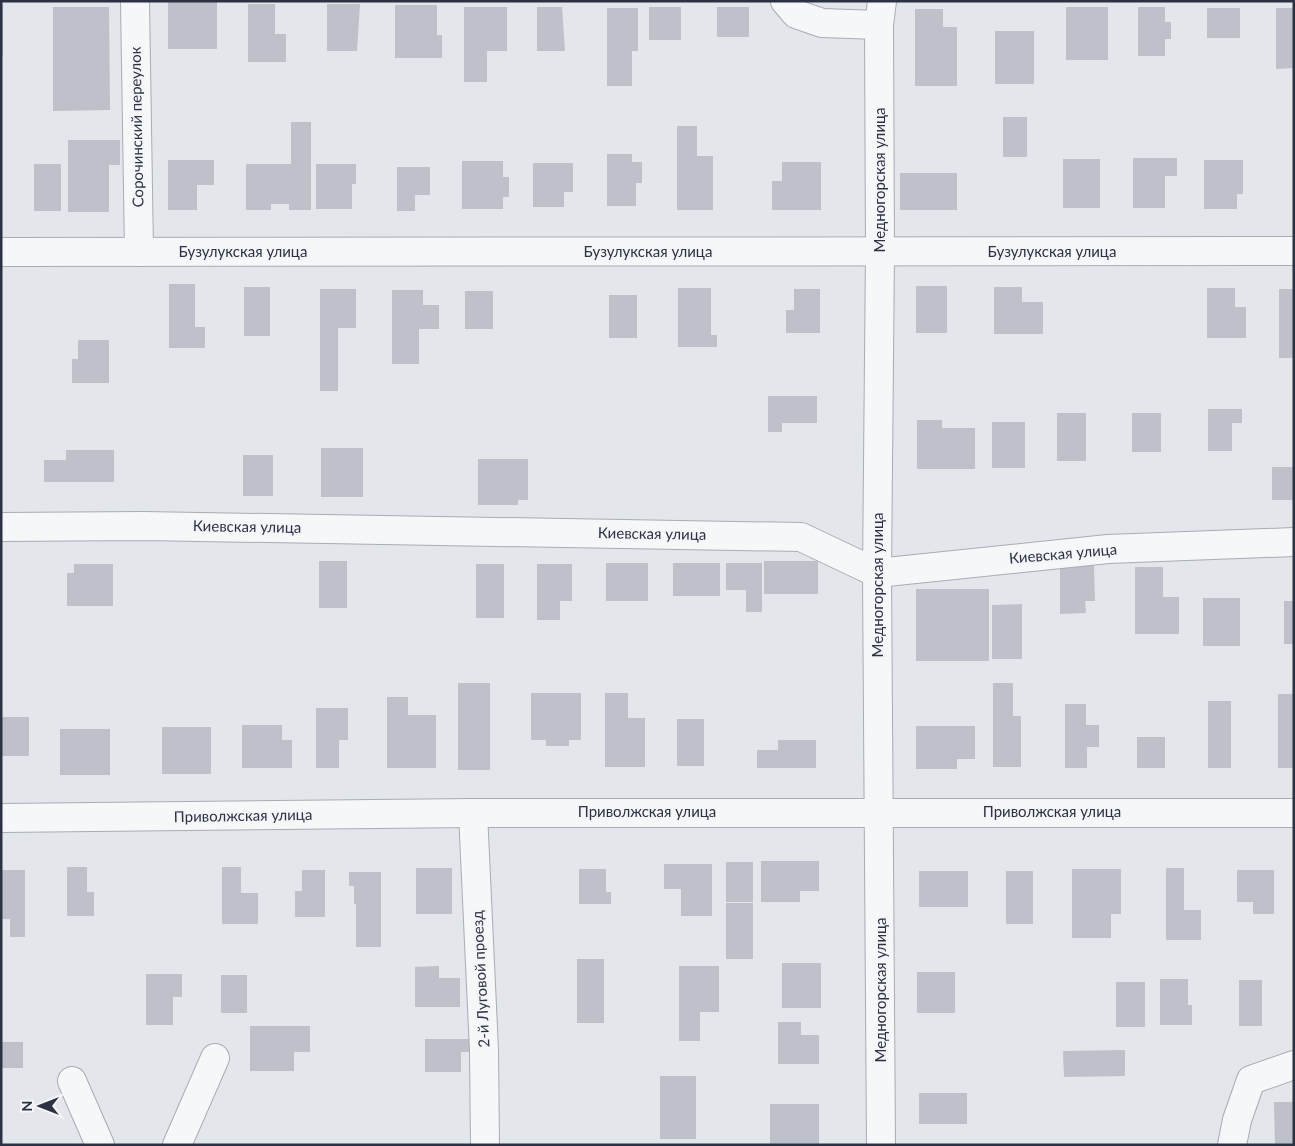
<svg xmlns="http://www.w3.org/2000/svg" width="1295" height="1146" font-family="Lato,sans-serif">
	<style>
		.building { fill: #bec1ca }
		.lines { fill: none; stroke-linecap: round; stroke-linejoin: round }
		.minor-casing { stroke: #a8acb4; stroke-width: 30 }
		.minor { stroke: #f6f7f9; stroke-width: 28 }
		.labels { text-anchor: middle; stroke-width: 4; stroke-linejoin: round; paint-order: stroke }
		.street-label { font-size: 15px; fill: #2c3242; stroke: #f3f5f8 }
	</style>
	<rect width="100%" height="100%" fill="#e3e6ea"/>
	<g class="building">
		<rect x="168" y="2" width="49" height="47"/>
		<path d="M248 4H275V34H286V62H248Z"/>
		<path d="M327 4H360L357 51H327Z"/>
		<rect x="1" y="5" width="2" height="50"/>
		<path d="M395 5H437V35H442V58H395Z"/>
		<path d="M53 7H109L110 110 53 111Z"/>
		<path d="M464 7H507V51H487V82H464Z"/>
		<path d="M537 7H562L565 51H537Z"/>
		<rect x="649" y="7" width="32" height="33"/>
		<rect x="717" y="7" width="32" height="30"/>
		<rect x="1066" y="7" width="42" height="53"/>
		<path d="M1138 7H1165V22H1171V39H1165V56H1138Z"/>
		<path d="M607 8H638V51H632V86H607Z"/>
		<rect x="1207" y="8" width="33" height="30"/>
		<path d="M1276 8H1294V68L1276 69Z"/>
		<path d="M915 9H943V27H957V86H915Z"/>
		<rect x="995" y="31" width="39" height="53"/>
		<rect x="1003" y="117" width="24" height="40"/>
		<path d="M291 122H311V210H289V204H271V210H246V164H291Z"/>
		<path d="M677 126H697V156H713V210H677Z"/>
		<path d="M68 140H120V165H109V212H68Z"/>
		<path d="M607 154H632V162H642V183H636V206H607Z"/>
		<path d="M1133 158H1177V176H1165V208H1133Z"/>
		<rect x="1063" y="159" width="37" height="49"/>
		<path d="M168 160H214V185H197V210H168Z"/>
		<path d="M1204 160H1243V194H1237V209H1204Z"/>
		<path d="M462 161H503V177H509V197H503V209H462Z"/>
		<path d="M782 162H821V210H772V181H782Z"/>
		<path d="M533 163H573V192H564V207H533Z"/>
		<rect x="34" y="164" width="27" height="47"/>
		<path d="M316 164H356V184H352V209H316Z"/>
		<path d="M397 167H430V195H415V211H397Z"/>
		<rect x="900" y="173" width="57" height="37"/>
		<path d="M169 284H195V327H205V348H169Z"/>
		<rect x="916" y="286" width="31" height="47"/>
		<rect x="244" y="287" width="26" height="49"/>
		<path d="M994 287H1022V302H1043V334H994Z"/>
		<path d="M678 288H711V335H717V347H678Z"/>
		<path d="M1207 288H1235V307H1246V338H1207Z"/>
		<path d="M320 289H356V328H338V391H320Z"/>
		<path d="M794 289H820V333H786V310H794Z"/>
		<rect x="1279" y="289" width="15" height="69"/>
		<path d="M392 290H423V305H439V329H419V364H392Z"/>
		<rect x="465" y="291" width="28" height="38"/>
		<rect x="609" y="295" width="28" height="43"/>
		<path d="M78 340H109V383H72V359H78Z"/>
		<path d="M768 396H817V423H782V432H768Z"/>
		<path d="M1208 409H1242V423H1232V451H1208Z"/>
		<rect x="1057" y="413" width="29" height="48"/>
		<rect x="1132" y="413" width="29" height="39"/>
		<path d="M917 420H942V428H975V469H917Z"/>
		<rect x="992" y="422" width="33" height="46"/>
		<rect x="321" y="448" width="42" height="49"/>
		<path d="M66 450H114V482H44V460H66Z"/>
		<rect x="243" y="455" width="30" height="41"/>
		<path d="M478 459H528V500H518V505H478Z"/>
		<rect x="1272" y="467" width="22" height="33"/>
		<rect x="319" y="561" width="28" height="47"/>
		<rect x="764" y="561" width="54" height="33"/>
		<rect x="606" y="563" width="42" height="38"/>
		<rect x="673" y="563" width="47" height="33"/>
		<path d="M726 563H762V612H746V590H726Z"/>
		<path d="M74 564H113V606H67V573H74Z"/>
		<rect x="476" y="564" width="28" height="54"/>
		<path d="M537 564H572V601H560V620H537Z"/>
		<path d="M1060 566H1094L1095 601H1085L1086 613 1060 614Z"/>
		<path d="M1135 567H1163V597H1179V634H1135Z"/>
		<rect x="916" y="589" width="73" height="72"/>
		<rect x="1203" y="598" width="37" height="48"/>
		<rect x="1284" y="601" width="10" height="43"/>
		<path d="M1022 604V659H992V605Z"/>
		<rect x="458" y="683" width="32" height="87"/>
		<path d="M993 683H1013V716H1021V767H993Z"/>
		<path d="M531 693H581V740H569V746H546V740H531Z"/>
		<path d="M605 693H628V718H645V767H605Z"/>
		<rect x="1278" y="694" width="16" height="74"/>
		<path d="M387 697H408V715H436V768H387Z"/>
		<rect x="1208" y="701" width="23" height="67"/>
		<path d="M1065 704H1086V725H1099V747H1087V768H1065Z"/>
		<path d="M316 708H348V740H339V768H316Z"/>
		<rect x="1" y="717" width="28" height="39"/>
		<rect x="677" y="719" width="27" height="47"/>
		<path d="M242 725H282V740H292V768H242Z"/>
		<path d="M916 726H975V759H957V769H916Z"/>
		<rect x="162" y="727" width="49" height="47"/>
		<rect x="60" y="729" width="50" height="46"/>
		<rect x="1137" y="737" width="28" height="31"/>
		<path d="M778 740H816V768H757V750H778Z"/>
		<path d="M761 861H819V891H800V902H761Z"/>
		<rect x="726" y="862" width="27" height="40"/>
		<path d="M664 864H712V916H681V889H664Z"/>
		<path d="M67 867H87V892H94V916H67Z"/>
		<path d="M222 867H241V893H258V924H222Z"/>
		<rect x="416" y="868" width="36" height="46"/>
		<path d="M1166 868H1184V910H1201V940H1166Z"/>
		<path d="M579 869H606V892H611V904H579Z"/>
		<path d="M1072 869H1121V914H1111V938H1072Z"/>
		<path d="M1 870H25V937H10V919H1Z"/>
		<path d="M302 870H325V917H295V891H302Z"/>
		<path d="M1237 870H1274V914H1253V902H1237Z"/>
		<rect x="919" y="871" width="49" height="36"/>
		<rect x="1006" y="871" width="27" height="53"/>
		<path d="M349 872H381V947H356V904H354V886H349Z"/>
		<rect x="726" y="903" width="27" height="56"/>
		<rect x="577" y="959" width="27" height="64"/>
		<rect x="782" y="963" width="39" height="45"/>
		<path d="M439 966V978H460V1007H415V967Z"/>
		<path d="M679 966H719V1012H700V1041H679Z"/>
		<rect x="917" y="972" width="38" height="41"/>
		<path d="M146 974H182V997H173V1025H146Z"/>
		<rect x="221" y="975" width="26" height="38"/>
		<path d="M1160 979H1188V1005H1192V1025H1160Z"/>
		<rect x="1239" y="980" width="23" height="46"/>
		<rect x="1116" y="982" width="29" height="45"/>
		<path d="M778 1022H801V1035H819V1064H778Z"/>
		<path d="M250 1026H310V1052H294V1071H250Z"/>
		<path d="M425 1039H469V1052H461V1072H425Z"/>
		<rect x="1" y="1042" width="22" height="26"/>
		<path d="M1125 1050V1076L1064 1077 1063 1051Z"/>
		<rect x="660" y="1076" width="36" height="63"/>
		<rect x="919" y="1093" width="48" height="31"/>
		<path d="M1274 1102H1294V1145H1275Z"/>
		<rect x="770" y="1104" width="49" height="41"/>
	</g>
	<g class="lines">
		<g class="minor-casing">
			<g id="minor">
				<path d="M135 1 139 252"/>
				<path d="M785 1 796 14 822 23 879 25"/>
				<path d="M1 252 1294 251"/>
				<path d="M1 527 143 526 801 537 877 573 1108 549 1294 542"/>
				<path d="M473 813 484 1050 485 1145"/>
				<path d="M1 818 473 813H1294"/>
				<path d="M72 1081 100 1145"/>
				<path d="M177 1145 215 1058"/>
				<path d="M881 1145 877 573 880 252 879 25 882 1"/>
				<path d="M1232 1145 1237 1120 1251 1080 1294 1065"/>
			</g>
		</g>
		<use href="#minor" class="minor"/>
	</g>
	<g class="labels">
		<g class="street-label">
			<text transform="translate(137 127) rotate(-91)" y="5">Сорочинский переулок</text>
			<text transform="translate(880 180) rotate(-90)" y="5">Медногорская улица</text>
			<text x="243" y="257">Бузулукская улица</text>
			<text x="648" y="257">Бузулукская улица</text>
			<text x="1052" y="257">Бузулукская улица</text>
			<text transform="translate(247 527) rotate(1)" y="5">Киевская улица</text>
			<text transform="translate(652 534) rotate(1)" y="5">Киевская улица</text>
			<text transform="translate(1063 554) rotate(-5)" y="5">Киевская улица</text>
			<text transform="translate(878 585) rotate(-90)" y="5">Медногорская улица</text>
			<text x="647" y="817">Приволжская улица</text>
			<text x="1052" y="817">Приволжская улица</text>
			<text transform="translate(243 816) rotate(-1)" y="5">Приволжская улица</text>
			<text transform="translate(481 979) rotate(-93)" y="5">2-й Луговой проезд</text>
			<text transform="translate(881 990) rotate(-90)" y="5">Медногорская улица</text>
		</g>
	</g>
	<rect width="1295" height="1146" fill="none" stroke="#2c3242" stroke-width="5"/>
	<g transform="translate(40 1106) rotate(270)" stroke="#f3f5f8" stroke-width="4" paint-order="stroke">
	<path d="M0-4L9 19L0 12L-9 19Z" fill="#2c3242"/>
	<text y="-8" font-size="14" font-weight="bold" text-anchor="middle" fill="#2c3242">N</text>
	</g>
</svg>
